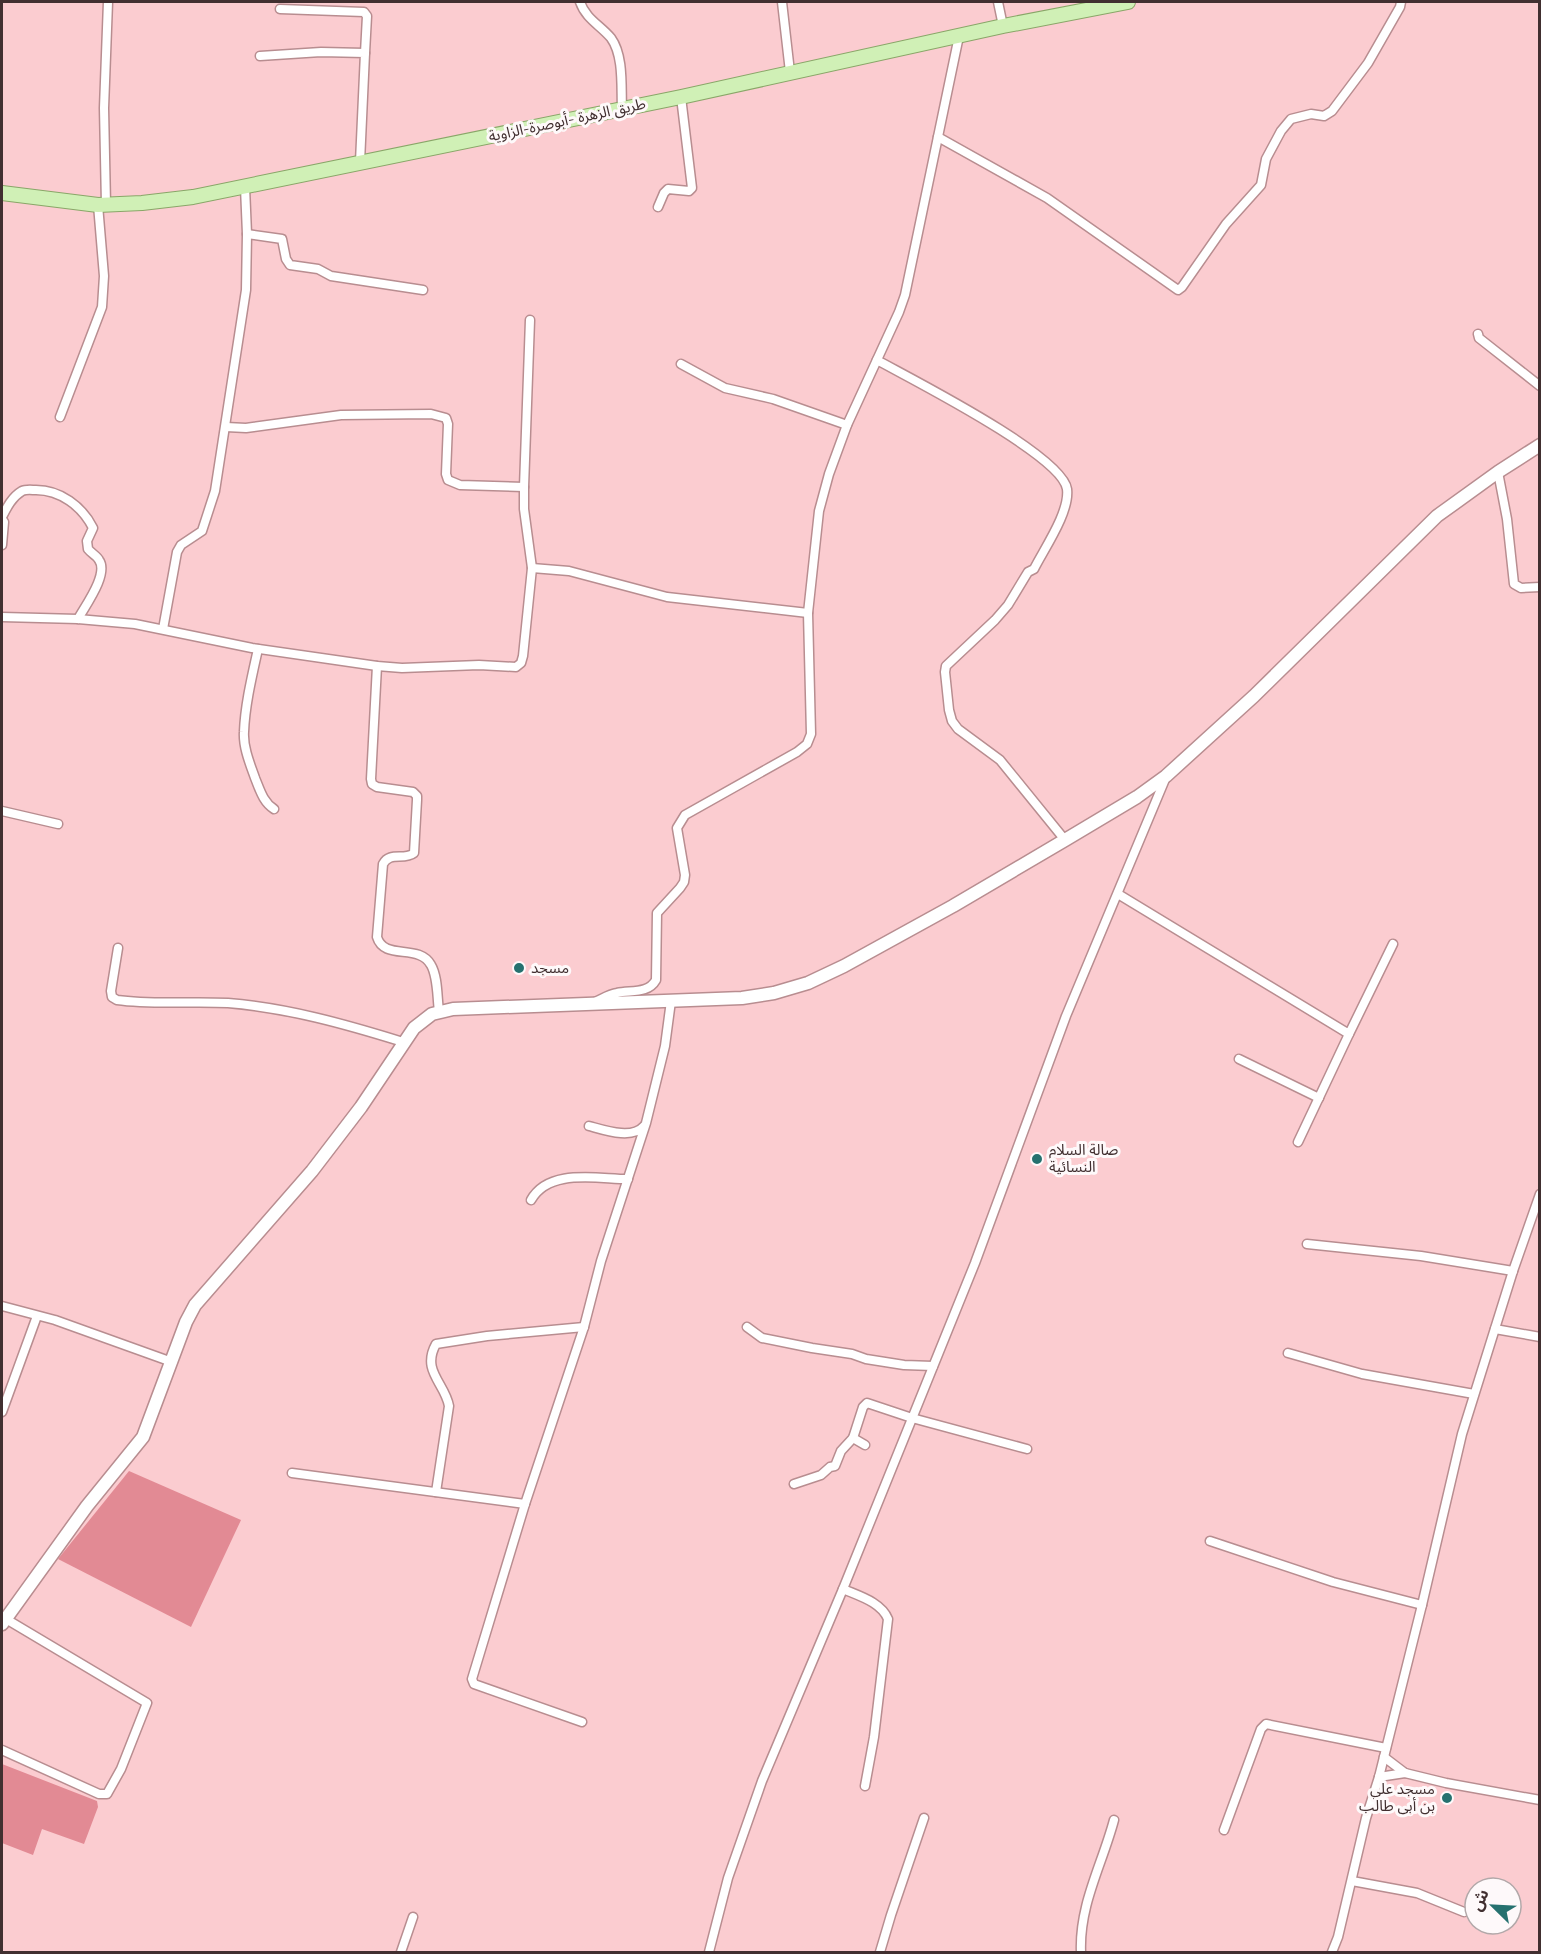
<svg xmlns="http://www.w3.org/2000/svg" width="1541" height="1954" font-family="Raleway,'Noto Sans Arabic',sans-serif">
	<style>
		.forest { fill: #e28a94 }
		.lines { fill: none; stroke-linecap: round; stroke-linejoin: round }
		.street-casing { stroke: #b88d90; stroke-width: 11 }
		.secondary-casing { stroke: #b88d90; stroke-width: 15 }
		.primary-casing { stroke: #89a668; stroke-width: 16 }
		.street { stroke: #fff; stroke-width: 8 }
		.secondary { stroke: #fff; stroke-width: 12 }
		.primary { stroke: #d0f0b6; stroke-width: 14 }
		.poi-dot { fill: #26716f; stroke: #fef9fa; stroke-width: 2 }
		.labels { text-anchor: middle; stroke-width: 6; stroke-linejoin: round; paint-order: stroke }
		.street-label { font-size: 15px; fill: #412f30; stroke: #fef9fa }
		.poi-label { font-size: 15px; fill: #412f30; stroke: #fef9fa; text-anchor: start }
	</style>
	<rect width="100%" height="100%" fill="#fbccd0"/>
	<g class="forest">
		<path d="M129 1471 241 1520 191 1627 58 1559Z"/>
		<path d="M2 1764 97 1801 98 1807 84 1844 42 1829 33 1855 2 1843Z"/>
	</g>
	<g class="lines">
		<g class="street-casing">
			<g id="street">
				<path d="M580 2C586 19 600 25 611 38 624 56 621 87 622 109"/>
				<path d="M782 2 790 72"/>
				<path d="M998 2 1003 26"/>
				<path d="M280 9 364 12 367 16 365 53"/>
				<path d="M260 56 321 52 365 53 360 162"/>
				<path d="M938 137 1047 198 1178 290 1182 287 1226 224 1261 185 1266 159 1281 131 1291 119 1311 114 1324 116 1332 111 1368 63 1400 7 1401 2"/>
				<path d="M106 205 104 108 108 2"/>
				<path d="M658 207 664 193 668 189 689 191 692 188 681 97"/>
				<path d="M247 234 282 239 286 259 290 265 318 269 331 276 423 290"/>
				<path d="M1478 334 1479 338 1540 386"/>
				<path d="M877 360C911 379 1062 455 1067 489 1070 512 1044 549 1034 569L1028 572 1008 605 995 620 946 666 945 672 949 710 952 721 958 729 1000 760 1065 840"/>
				<path d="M681 364 725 388 773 399 847 425"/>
				<path d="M60 417 102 307 104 276 98 205"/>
				<path d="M226 427 246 428 341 415 431 414 446 418 448 424 446 474 448 480 460 485 524 487"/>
				<path d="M1498 472 1507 519 1514 584 1521 588 1540 587"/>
				<path d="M2 517C7 507 12 497 22 491 26 489 32 490 36 490 60 490 82 506 93 528L87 541 88 549C91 553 97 556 99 560 109 574 85 606 78 619"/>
				<path d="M2 519 4 522 2 545"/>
				<path d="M532 568 569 571 667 597 808 613"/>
				<path d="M2 617 78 619 135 624 252 648 377 666 402 668 479 665 516 667 521 663 523 656 532 568 524 509V487L530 320"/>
				<path d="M163 629 177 552 181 545 202 531 215 491 246 290 247 234 245 187"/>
				<path d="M258 649C252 676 245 705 244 732 243 747 250 764 255 778 260 790 263 802 274 809"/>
				<path d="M377 666 371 779 372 784 377 787 413 792 417 796V800L414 853C404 861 390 851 383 864L377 937C384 961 419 943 431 965 438 977 437 997 439 1011"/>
				<path d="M2 811 58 824"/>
				<path d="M1118 894 1349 1034 1393 944"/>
				<path d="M118 948 111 991 112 997 117 1000C153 1005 191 1001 228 1003 288 1008 345 1024 403 1042"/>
				<path d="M595 1002C602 999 609 994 617 993 631 990 648 994 656 980L657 913 680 888 684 882 685 875 677 828 685 815 797 752 807 744 811 734 808 613 819 511 829 474 847 425 899 312 905 295 959 36"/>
				<path d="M1239 1059 1319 1098"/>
				<path d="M589 1126C604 1130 632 1140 644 1126"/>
				<path d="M1298 1142 1349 1034"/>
				<path d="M531 1200C549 1168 597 1179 628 1179"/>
				<path d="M1307 1244 1421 1256 1513 1271"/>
				<path d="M2 1306 55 1320 172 1362"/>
				<path d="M747 1327 762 1338 812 1348 852 1354 866 1359 904 1365 933 1366"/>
				<path d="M1495 1329 1540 1337"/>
				<path d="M1288 1353 1362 1374 1474 1394"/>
				<path d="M2 1412 37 1316"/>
				<path d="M865 1445 853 1438 863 1407 867 1403 912 1418 1027 1449"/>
				<path d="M292 1473 525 1504"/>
				<path d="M794 1484 821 1475 830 1467 835 1466 841 1451 853 1438"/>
				<path d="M436 1492 449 1406C445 1383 421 1371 436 1344L487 1336 584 1327"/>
				<path d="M1210 1541 1333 1582 1422 1605"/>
				<path d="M843 1589C859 1596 881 1602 888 1619L874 1737 865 1786"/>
				<path d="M582 1722 474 1684 472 1679 525 1504 584 1327 601 1261 646 1123 665 1046 671 1001"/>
				<path d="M2 1750 99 1794H107L121 1769 147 1703 6 1619"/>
				<path d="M1384 1757 1405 1773 1446 1783 1540 1800"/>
				<path d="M1379 1777 1405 1773"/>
				<path d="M1224 1830 1261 1729 1266 1724 1386 1748"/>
				<path d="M1352 1881 1417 1893 1464 1912"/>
				<path d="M401 1952 413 1917"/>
				<path d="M709 1952 728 1878 762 1781 843 1589 975 1263 1066 1016 1166 777"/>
				<path d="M880 1952 891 1915 924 1818"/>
				<path d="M1081 1952C1079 1905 1102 1865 1114 1820"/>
				<path d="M1332 1952 1338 1937 1366 1818 1379 1777 1422 1605 1462 1434 1513 1271 1540 1194"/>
			</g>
		</g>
		<g class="secondary-casing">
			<path id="secondary" d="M2 1624 87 1506 143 1437 186 1322 195 1305 312 1171 361 1107 414 1028 432 1014 453 1009 742 998 774 993 808 983 844 966 953 906 1065 840 1137 797 1166 776 1254 696 1437 516 1498 472 1540 445"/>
		</g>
		<g class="primary-casing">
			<path id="primary" d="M2 193 98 205 142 203 193 197 681 97 1003 26 1128 2"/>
		</g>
		<use href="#street" class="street"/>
		<use href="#secondary" class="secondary"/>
		<use href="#primary" class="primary"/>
	</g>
	<g class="poi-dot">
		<circle cx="519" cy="968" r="6"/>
		<circle cx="1037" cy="1159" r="6"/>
		<circle cx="1447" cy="1798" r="6"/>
	</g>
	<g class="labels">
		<g class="street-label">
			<text transform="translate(567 120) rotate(-12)" y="5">طريق الزهرة -أبوصرة-الزاوية</text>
		</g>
		<g class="poi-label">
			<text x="531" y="973">مسجد</text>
			<text x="1049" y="1155">صالة السلام<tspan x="1049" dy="17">النسائية</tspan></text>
			<text x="1435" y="1794" text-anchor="end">مسجد علي<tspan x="1435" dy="17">بن أبى طالب</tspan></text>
		</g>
	</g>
	<rect width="1541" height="1954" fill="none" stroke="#412f30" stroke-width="6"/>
	<g transform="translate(1493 1906) rotate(294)"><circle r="28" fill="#fef9fa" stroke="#b2a8a9" stroke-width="1.5"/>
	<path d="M0-4.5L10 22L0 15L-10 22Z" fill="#26716f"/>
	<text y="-9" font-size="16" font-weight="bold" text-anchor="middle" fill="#412f30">ش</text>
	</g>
</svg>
